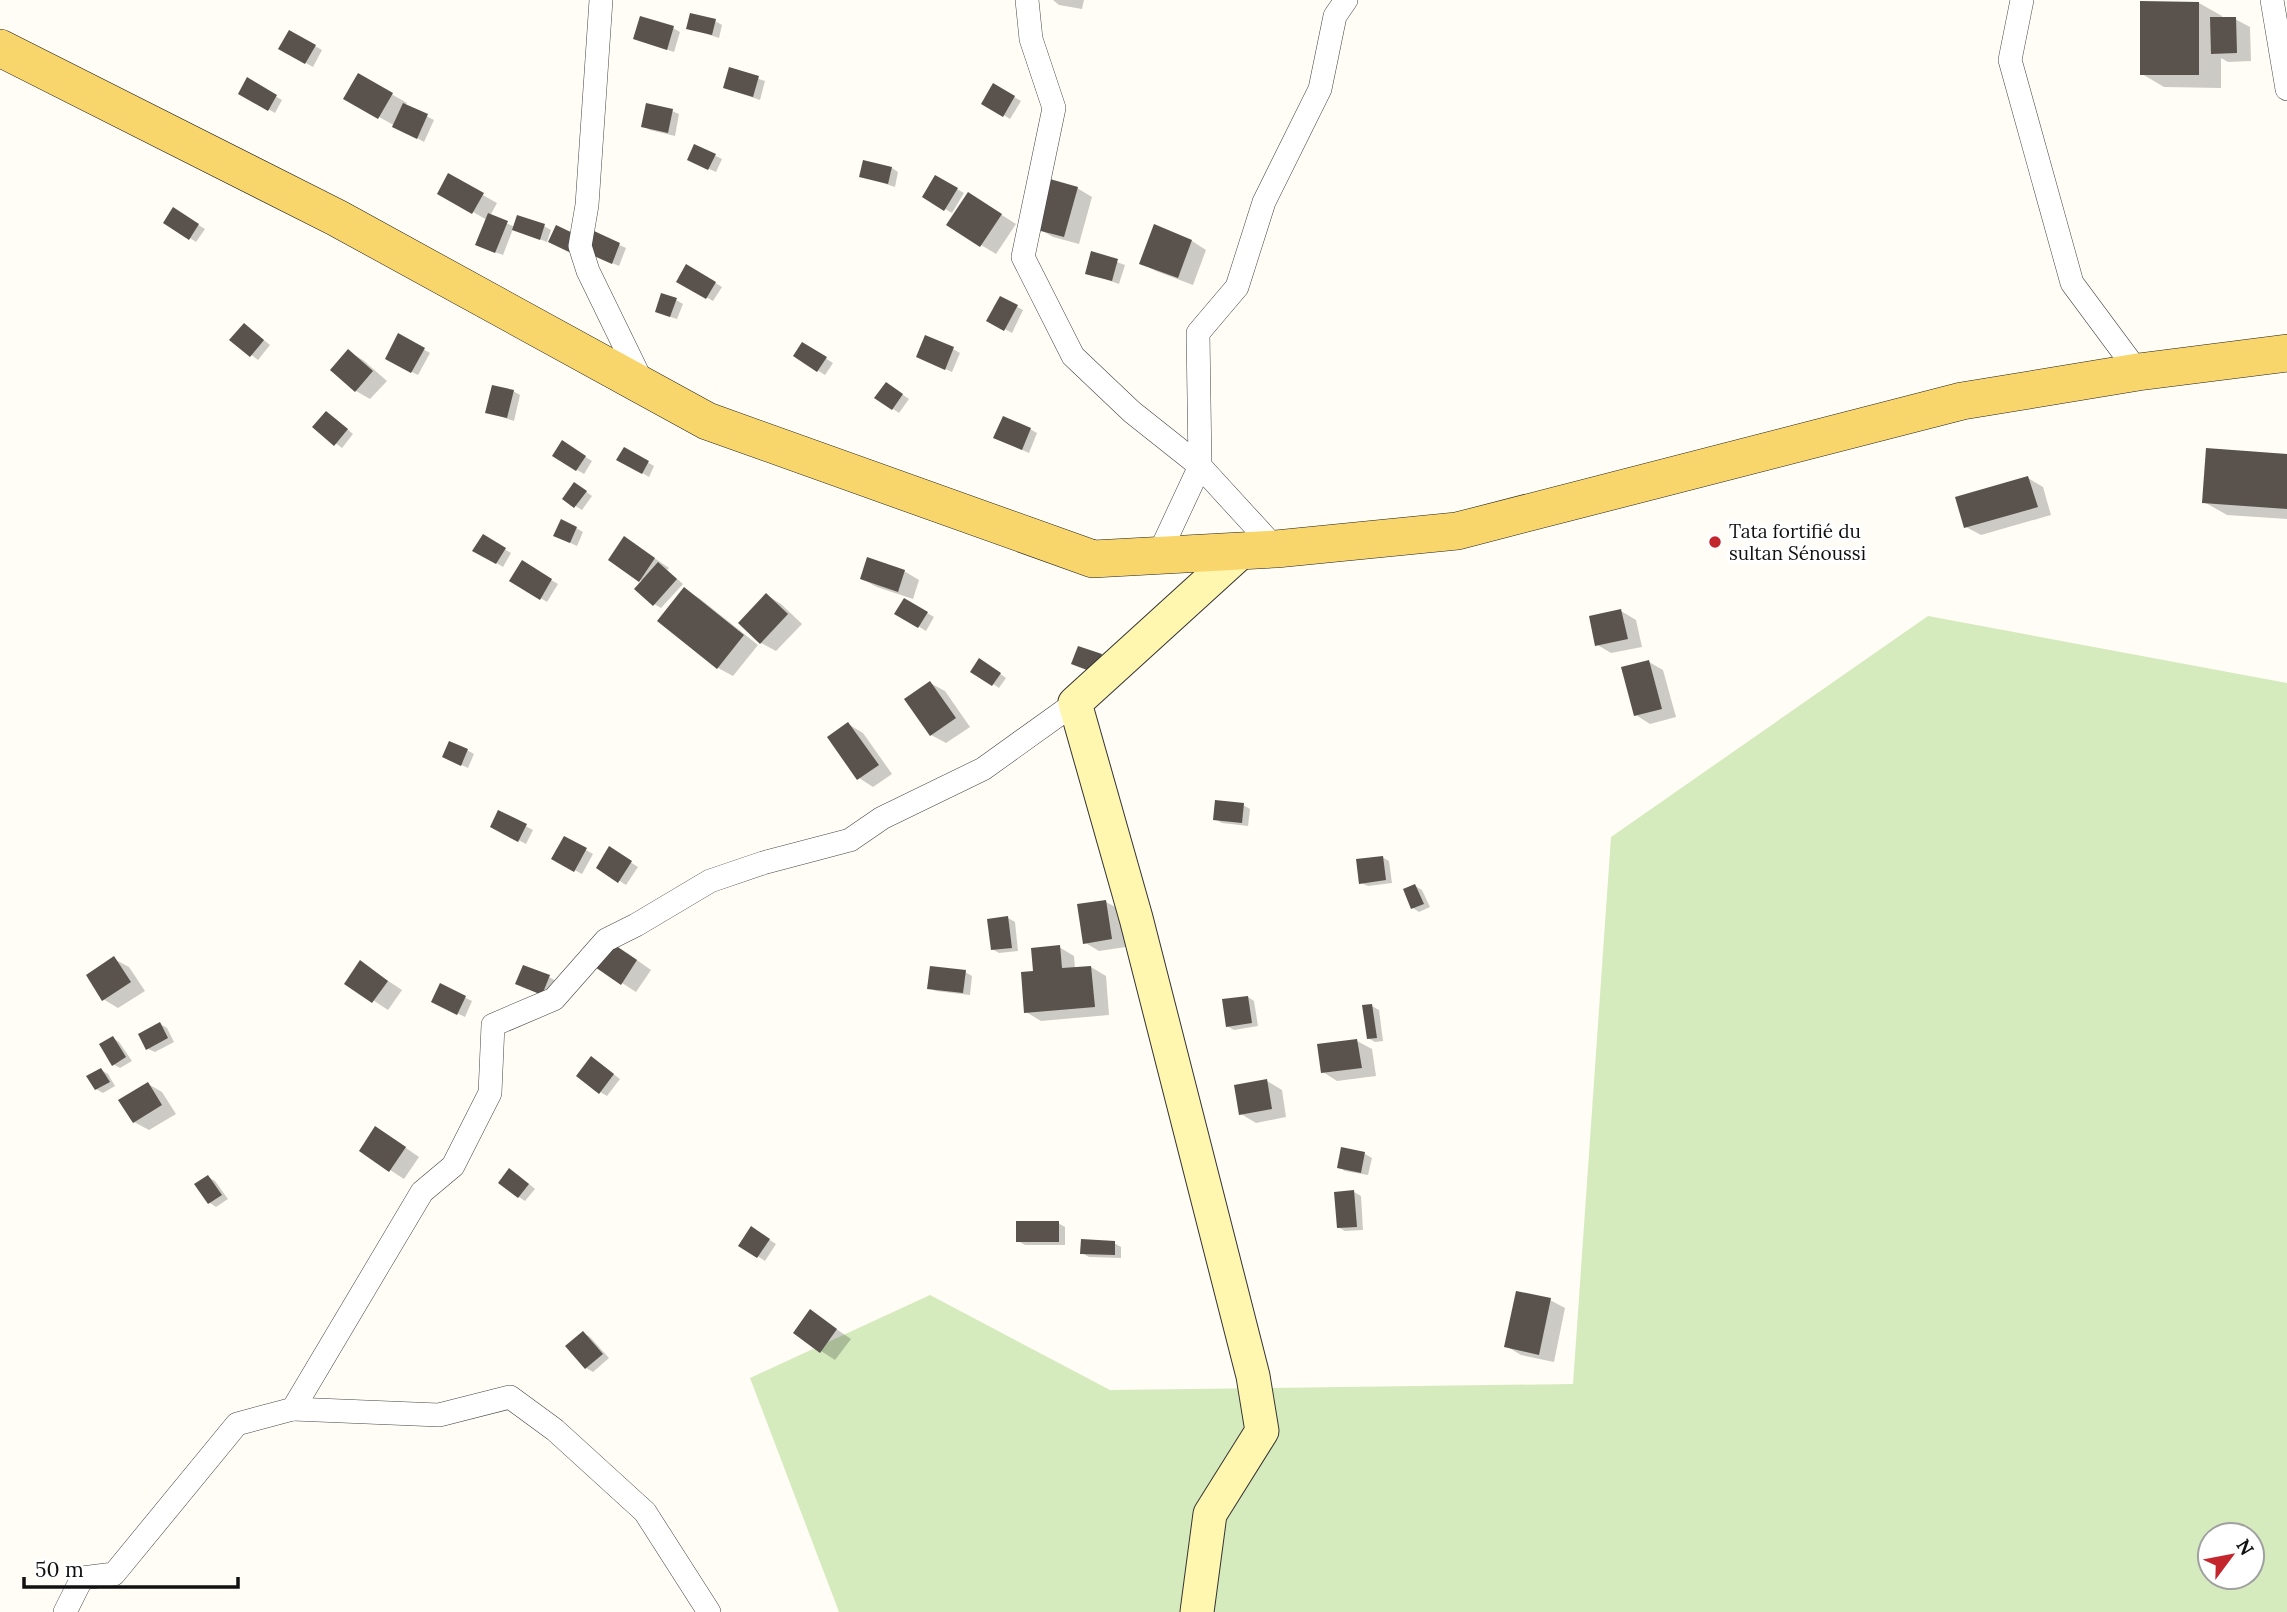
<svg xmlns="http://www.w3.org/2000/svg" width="2287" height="1612" font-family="Lora,serif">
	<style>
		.green { fill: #d5ebbd; fill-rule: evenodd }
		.shadow { fill: #0003 }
		.building { fill: #5a524d }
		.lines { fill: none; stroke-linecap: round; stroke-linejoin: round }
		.street-casing { stroke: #444; stroke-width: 24 }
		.secondary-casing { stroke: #333; stroke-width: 35 }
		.primary-casing { stroke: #222; stroke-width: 38 }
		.street { stroke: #fff; stroke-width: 23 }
		.secondary { stroke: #fff6b0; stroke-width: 33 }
		.primary { stroke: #f9d66b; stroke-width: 37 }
		.poi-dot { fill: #c4262e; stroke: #fff; stroke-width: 2.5 }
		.labels { text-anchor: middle; stroke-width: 7; stroke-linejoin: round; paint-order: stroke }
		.poi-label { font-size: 19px; fill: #111; stroke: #fff; text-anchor: start }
	</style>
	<rect width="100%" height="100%" fill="#fffdf5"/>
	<path class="green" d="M1928 616 2287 683V1612H839L750 1378 930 1295 1110 1390 1573 1384 1611 837ZM2210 1535H2252V1577H2210Z"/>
	<g class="shadow">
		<path d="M1053 0H1084L1082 9 1059 5Z"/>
		<path d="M2199 3 2222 16V19H2235L2250 27 2251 61 2228 62 2221 58V88L2164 87 2142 74Z"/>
		<path d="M715 21 722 25 719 38 688 28Z"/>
		<path d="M673 28 680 32 674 52 635 39Z"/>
		<path d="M290 32 322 50 313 67 281 49Z"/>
		<path d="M731 69 765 81 760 100 725 88Z"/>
		<path d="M358 75 407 103 405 105 434 120 424 142 345 98Z"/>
		<path d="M248 80 282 100 275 113 241 93Z"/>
		<path d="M994 85 1021 101 1010 119 984 103Z"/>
		<path d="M672 111 679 114 675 136 650 130 643 126Z"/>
		<path d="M695 146 722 159 716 172 696 163Z"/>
		<path d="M892 168 898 172 895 187 861 176Z"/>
		<path d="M449 176 497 203 490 216 515 227 544 226 551 230 547 242 513 229 503 255 484 248 487 220 440 193Z"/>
		<path d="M936 177 964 193 952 213 924 197Z"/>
		<path d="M1077 188 1092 197 1079 244 1053 237 1039 229Z"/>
		<path d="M983 203 1016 224 996 254 948 225Z"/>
		<path d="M174 210 205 229 196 242 190 238Z"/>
		<path d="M595 234 626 248 619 266 594 255Z"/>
		<path d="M1192 241 1206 250 1193 285 1156 271 1141 263Z"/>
		<path d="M1092 253 1125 265 1119 284 1087 273Z"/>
		<path d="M687 266 722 287 713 301 678 281Z"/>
		<path d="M1001 298 1023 310 1012 333 989 320Z"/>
		<path d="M676 300 683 304 677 319 664 315Z"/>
		<path d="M245 325 270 345 258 360 232 340Z"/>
		<path d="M399 336 430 353 418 375 387 359Z"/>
		<path d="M803 344 833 363 825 375 795 356Z"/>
		<path d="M953 349 960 353 952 372 925 360Z"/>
		<path d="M348 351 363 360 387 381 370 399 356 391Z"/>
		<path d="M893 388 909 399 899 413 893 409Z"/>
		<path d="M513 391 520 395 514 421 487 412Z"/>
		<path d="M333 417 353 434 342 448 314 427Z"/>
		<path d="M1030 429 1037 433 1029 453 1002 441Z"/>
		<path d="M562 442 592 461 584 474 554 456Z"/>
		<path d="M625 449 654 466 649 477 619 459Z"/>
		<path d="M2287 456V519L2227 515 2204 502Z"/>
		<path d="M2028 478 2043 487 2051 515 1981 535 1966 527Z"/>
		<path d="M581 488 592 496 582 510 564 499Z"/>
		<path d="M576 528 583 532 577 546 562 539Z"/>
		<path d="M483 536 511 553 503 567 475 550Z"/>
		<path d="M625 538 669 568 667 570 683 584 661 608 654 604 643 582 610 560Z"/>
		<path d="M522 563 558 584 547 602 512 580Z"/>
		<path d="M904 571 919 580 913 599 877 587 862 579Z"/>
		<path d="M684 590 699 598 758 645 733 676 718 668 659 621Z"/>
		<path d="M767 595 781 604 802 624 776 651 761 643Z"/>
		<path d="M905 600 934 617 926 631 897 613Z"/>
		<path d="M1621 611 1636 620 1642 647 1611 653 1596 644Z"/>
		<path d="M1649 662 1663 670 1676 717 1650 724 1636 715Z"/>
		<path d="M987 664 1006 678 999 688 993 684Z"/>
		<path d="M930 683 945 691 970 727 946 743 931 735Z"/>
		<path d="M848 724 863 733 892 774 873 787 859 778Z"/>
		<path d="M467 750 474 754 468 768 451 760Z"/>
		<path d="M1243 805 1250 809 1248 826 1222 823 1215 819Z"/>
		<path d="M499 812 533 830 526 844 492 826Z"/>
		<path d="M565 838 593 854 582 874 554 859Z"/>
		<path d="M610 849 638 867 626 885 598 867Z"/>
		<path d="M1382 857 1389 861 1392 883 1368 886 1361 883Z"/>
		<path d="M1415 886 1422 890 1430 907 1419 912 1413 908Z"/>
		<path d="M1106 902 1121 910 1126 947 1099 951 1084 942Z"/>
		<path d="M1008 918 1015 922 1018 951 999 953 992 949Z"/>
		<path d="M1059 947 1074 956 1075 969 1091 967 1106 976 1109 1015 1041 1021 1026 1012 1035 972Z"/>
		<path d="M627 953 651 970 636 992 622 983Z"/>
		<path d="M114 959 129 967 145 991 118 1008 103 999Z"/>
		<path d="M361 963 402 990 388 1010 347 983Z"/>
		<path d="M965 972 972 976 970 995 936 991 929 988Z"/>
		<path d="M549 977 556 981 549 997 517 983Z"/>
		<path d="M441 986 472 1001 465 1017 440 1005Z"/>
		<path d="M1248 997 1254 1001 1258 1026 1234 1030 1227 1026Z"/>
		<path d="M1372 1006 1379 1010 1383 1041 1375 1042 1368 1038Z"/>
		<path d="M160 1024 167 1028 174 1042 155 1052 148 1049Z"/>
		<path d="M113 1038 119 1042 132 1061 120 1068 113 1064Z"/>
		<path d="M1357 1041 1372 1049 1376 1076 1337 1081 1323 1072Z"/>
		<path d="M598 1062 620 1079 607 1096 600 1092Z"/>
		<path d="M101 1070 108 1074 115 1086 103 1093 96 1089Z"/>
		<path d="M1267 1081 1282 1090 1286 1117 1256 1123 1241 1114Z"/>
		<path d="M148 1084 162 1092 176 1114 149 1130 134 1122Z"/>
		<path d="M390 1137 419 1157 404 1179 390 1170Z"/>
		<path d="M1342 1150 1365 1154 1372 1158 1368 1175 1345 1171 1339 1167Z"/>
		<path d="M517 1174 535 1189 525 1201 519 1197Z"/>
		<path d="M208 1177 215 1181 228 1199 216 1207 210 1203Z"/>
		<path d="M1354 1192 1361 1196 1363 1230 1345 1231 1338 1227Z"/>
		<path d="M1058 1223 1065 1227V1245H1025L1018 1241Z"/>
		<path d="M751 1228 776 1244 765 1261 740 1245Z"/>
		<path d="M1114 1243 1121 1247V1258L1089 1257 1082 1253Z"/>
		<path d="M1550 1300 1565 1308 1554 1362 1521 1355 1506 1346Z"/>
		<path d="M811 1312 851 1339 835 1360 821 1351Z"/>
		<path d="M583 1333 590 1337 609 1358 593 1372 586 1368 568 1347Z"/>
	</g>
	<g class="building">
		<path d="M2140 1 2199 2V75H2140Z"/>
		<path d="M690 13 716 19 712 35 686 29Z"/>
		<path d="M640 16 674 26 667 50 633 39Z"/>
		<path d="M2210 17H2236L2237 53 2211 54Z"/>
		<path d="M289 30 316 45 305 64 278 49Z"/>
		<path d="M729 67 759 76 753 97 723 88Z"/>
		<path d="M358 73 393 93 378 119 343 99Z"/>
		<path d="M247 77 277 95 268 111 238 94Z"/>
		<path d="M993 83 1015 96 1003 117 981 104Z"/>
		<path d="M403 103 428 114 417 139 392 127Z"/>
		<path d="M646 103 673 109 668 133 641 127Z"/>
		<path d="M694 144 716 154 708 170 687 160Z"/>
		<path d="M863 160 892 167 888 184 859 177Z"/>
		<path d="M448 173 484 193 472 214 437 194Z"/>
		<path d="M935 175 958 188 944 211 922 197Z"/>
		<path d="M1050 179 1078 187 1064 237 1037 230Z"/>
		<path d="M968 192 1002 214 980 247 946 225Z"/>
		<path d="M173 207 199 224 189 240 163 223Z"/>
		<path d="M488 213 508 221 495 253 475 245Z"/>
		<path d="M517 215 545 224 540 240 512 230Z"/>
		<path d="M1154 224 1192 240 1178 278 1139 264Z"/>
		<path d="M556 225 577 235 569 252 548 242Z"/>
		<path d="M594 231 620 243 612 264 585 252Z"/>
		<path d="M1091 251 1118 259 1112 281 1085 274Z"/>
		<path d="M686 264 716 282 706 299 676 282Z"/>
		<path d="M661 293 677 298 670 317 655 312Z"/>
		<path d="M1000 296 1018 305 1004 331 986 321Z"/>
		<path d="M244 323 264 340 250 357 229 340Z"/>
		<path d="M398 333 425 348 411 373 385 359Z"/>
		<path d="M925 335 954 347 945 370 916 357Z"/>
		<path d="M802 342 827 357 817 372 793 356Z"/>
		<path d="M348 349 373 371 355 392 330 370Z"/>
		<path d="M886 382 903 394 892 410 874 398Z"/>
		<path d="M492 385 514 390 507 418 485 413Z"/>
		<path d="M326 411 348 429 334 446 312 427Z"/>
		<path d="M1003 416 1031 428 1022 450 993 438Z"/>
		<path d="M562 440 586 456 576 471 552 456Z"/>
		<path d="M624 447 649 461 642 474 616 460Z"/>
		<path d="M2206 448 2287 454V509L2202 503Z"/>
		<path d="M2028 476 2038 507 1964 528 1955 497Z"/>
		<path d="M574 482 587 491 574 508 562 499Z"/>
		<path d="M561 519 577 527 570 543 553 536Z"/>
		<path d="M483 534 506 548 496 564 472 551Z"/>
		<path d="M624 536 655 558 639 582 608 560Z"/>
		<path d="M867 557 905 570 898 592 860 579Z"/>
		<path d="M522 560 552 579 540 600 509 581Z"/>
		<path d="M658 562 677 579 653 606 634 589Z"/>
		<path d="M684 587 744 635 717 669 657 621Z"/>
		<path d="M766 593 788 614 760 644 738 623Z"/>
		<path d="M904 598 928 612 918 628 894 614Z"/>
		<path d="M1621 609 1628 639 1595 646 1589 616Z"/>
		<path d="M1078 646 1102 654 1095 673 1071 664Z"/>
		<path d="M979 658 1001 673 992 686 970 672Z"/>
		<path d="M1649 660 1662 709 1634 716 1621 667Z"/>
		<path d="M930 681 956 718 930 736 904 699Z"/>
		<path d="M848 722 879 765 857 780 827 737Z"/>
		<path d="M449 741 468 749 461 766 442 757Z"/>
		<path d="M1215 800 1244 803 1242 823 1213 820Z"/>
		<path d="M498 810 527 824 518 842 490 827Z"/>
		<path d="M564 836 587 848 574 872 551 859Z"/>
		<path d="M609 846 632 861 618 883 596 868Z"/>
		<path d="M1383 856 1386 880 1359 884 1356 859Z"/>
		<path d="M1415 884 1424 904 1411 909 1403 889Z"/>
		<path d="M1106 900 1112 939 1083 944 1077 904Z"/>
		<path d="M1008 916 1012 948 991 950 987 919Z"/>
		<path d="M612 943 637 960 621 985 595 967Z"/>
		<path d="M1060 945 1062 968 1091 966 1095 1007 1024 1013 1021 972 1033 971 1031 948Z"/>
		<path d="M114 956 131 982 102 1001 86 975Z"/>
		<path d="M360 960 388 981 372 1003 344 984Z"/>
		<path d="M523 965 550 975 542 995 515 984Z"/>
		<path d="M930 966 966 970 963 993 927 989Z"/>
		<path d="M440 983 466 996 457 1015 431 1002Z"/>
		<path d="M1248 996 1252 1023 1226 1027 1222 999Z"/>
		<path d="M1372 1004 1377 1038 1367 1039 1362 1005Z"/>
		<path d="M160 1022 168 1038 146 1050 138 1034Z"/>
		<path d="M113 1036 126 1057 112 1066 99 1044Z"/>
		<path d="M1357 1039 1362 1068 1321 1073 1317 1044Z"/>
		<path d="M591 1056 614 1074 599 1094 576 1076Z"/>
		<path d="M101 1068 110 1082 95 1090 86 1076Z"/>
		<path d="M1267 1079 1272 1109 1239 1115 1234 1085Z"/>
		<path d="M148 1082 162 1105 133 1123 118 1100Z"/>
		<path d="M375 1126 406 1147 389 1172 359 1151Z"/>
		<path d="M1341 1147 1365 1152 1361 1173 1337 1168Z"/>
		<path d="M509 1168 529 1184 518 1198 498 1183Z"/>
		<path d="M208 1175 222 1195 208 1204 194 1184Z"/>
		<path d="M1354 1190 1357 1227 1337 1228 1334 1192Z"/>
		<rect x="1016" y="1221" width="43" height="21"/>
		<path d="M751 1226 770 1239 757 1258 738 1246Z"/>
		<path d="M1081 1239 1115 1241V1255L1080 1254Z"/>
		<path d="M1516 1291 1551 1298 1539 1355 1504 1347Z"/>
		<path d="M810 1309 837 1329 820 1353 793 1333Z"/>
		<path d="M583 1331 603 1354 585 1369 565 1346Z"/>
	</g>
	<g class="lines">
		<g class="street-casing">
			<g id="street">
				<path d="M601 0 587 205 580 246 588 271 643 384"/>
				<path d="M1027 0 1031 39 1054 108 1023 257 1073 356 1132 412 1200 466 1158 556"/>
				<path d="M2022 0 2010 60 2072 283 2138 372"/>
				<path d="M2272 0 2287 89"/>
				<path d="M1276 549 1200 466 1198 333 1237 287 1264 202 1320 89 1335 16 1346 0"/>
				<path d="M293 1409 439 1415 510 1397 555 1430 645 1512 709 1612"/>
				<path d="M65 1612 82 1578 114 1574 237 1424 293 1409 422 1192 453 1166 490 1093 493 1025 554 999 606 940 636 925 710 881 763 863 850 840 882 818 983 769 1075 703"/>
			</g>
		</g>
		<g class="secondary-casing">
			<path id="secondary" d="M1197 1612 1210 1514 1262 1431 1253 1376 1136 918 1075 703 1242 551"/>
		</g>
		<g class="primary-casing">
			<path id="primary" d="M0 48 337 218 707 421 1093 559 1276 549 1457 531 1962 401 2138 372 2287 353"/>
		</g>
		<use href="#street" class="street"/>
		<use href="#secondary" class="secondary"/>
		<use href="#primary" class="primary"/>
	</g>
	<circle class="poi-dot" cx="1715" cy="542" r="7"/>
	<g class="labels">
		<g class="poi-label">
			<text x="1729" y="538">Tata fortifié du<tspan x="1729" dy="22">sultan Sénoussi</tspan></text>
		</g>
	</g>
	<g transform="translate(2231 1556) rotate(58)"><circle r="33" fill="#ffffff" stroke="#a0a0a0" stroke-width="2"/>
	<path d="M0-5L12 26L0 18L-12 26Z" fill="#c4262e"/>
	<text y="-10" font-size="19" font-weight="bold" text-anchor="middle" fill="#111111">N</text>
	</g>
	<path d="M24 1577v10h214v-10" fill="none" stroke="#111111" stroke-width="3.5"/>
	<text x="35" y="1577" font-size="21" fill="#111111" stroke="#ffffff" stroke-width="5" paint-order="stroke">50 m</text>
</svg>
